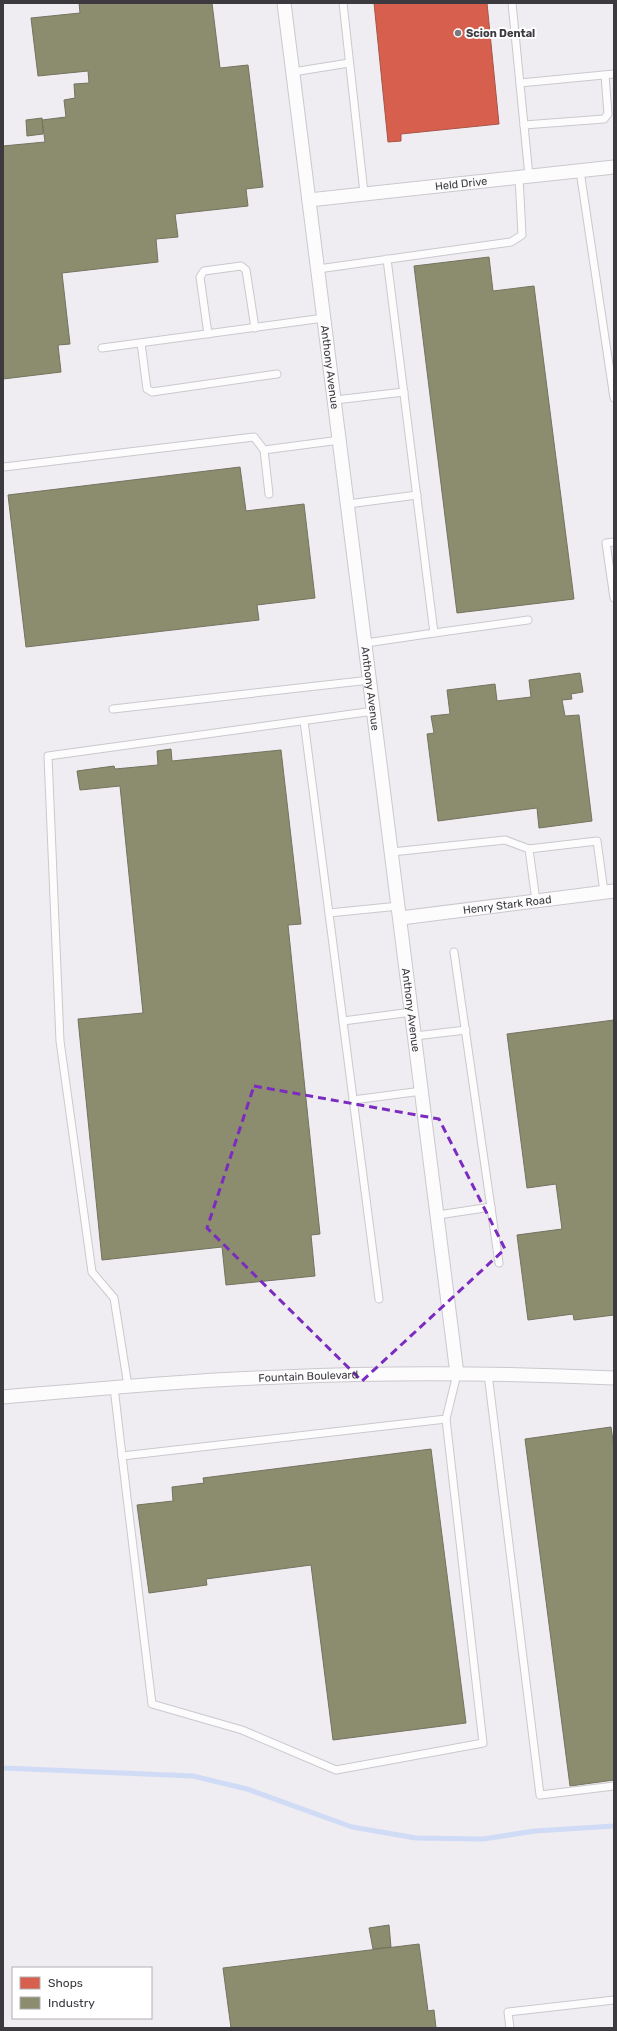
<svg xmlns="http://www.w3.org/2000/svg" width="617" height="2031" font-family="Rubik,sans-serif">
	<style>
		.shops { fill: #d6604d; stroke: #a85449 }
		.industry { fill: #8c8c6e; stroke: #747360 }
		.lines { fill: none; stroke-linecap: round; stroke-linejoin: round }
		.stream { stroke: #d0dbf6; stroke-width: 5 }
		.lane-casing { stroke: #cbc8ce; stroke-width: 9 }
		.street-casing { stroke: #cbc8ce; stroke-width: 15 }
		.lane { stroke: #fdfcfd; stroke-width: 7 }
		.street { stroke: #fdfcfd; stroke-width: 13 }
		.marked { fill: none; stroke: #7b2cbf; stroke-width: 3; stroke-dasharray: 8 5; stroke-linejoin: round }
		.poi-dot { fill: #7b787e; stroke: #fff; stroke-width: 1.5 }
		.labels { text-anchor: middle; stroke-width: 4; stroke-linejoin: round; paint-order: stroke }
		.poi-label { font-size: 11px; font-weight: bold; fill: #3c393f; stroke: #fff; text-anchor: start }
		.street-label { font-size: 11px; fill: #3c393f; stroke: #fff }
	</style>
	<rect width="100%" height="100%" fill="#efecf2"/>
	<path class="shops" d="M374 3H487L499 124 401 134V141L388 142Z"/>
	<g class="industry">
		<path d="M79 3H212L220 68 248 65 263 187 246 189 248 206 175 214 178 237 156 239 158 262 62 273 70 344 58 345 61 372 3 379V146L45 142 42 120 66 117 64 100 75 98 74 84 89 83 88 71 38 76 31 18 80 13Z"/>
		<path d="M42 118 43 134 27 136 26 120Z"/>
		<path d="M489 257 493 291 534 286 574 599 457 613 414 266Z"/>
		<path d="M240 467 246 511 304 504 315 598 257 605 259 620 26 647 8 495Z"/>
		<path d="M580 673 583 692 571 694 572 699 562 700 565 716 579 715 592 821 539 828 537 808 438 821 427 734 434 733 431 716 450 714 447 690 495 684 497 701 531 697 529 680Z"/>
		<path d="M171 749 172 761 281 750 301 924 288 925 320 1234 311 1235 315 1276 226 1285 222 1247 102 1260 78 1019 143 1013 120 786 80 790 77 771 114 766 115 769 158 765 157 751Z"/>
		<path d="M614 1020V1315L574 1320 573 1314 528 1320 517 1235 562 1229 556 1184 527 1188 507 1034Z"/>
		<path d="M611 1427 614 1447V1780L570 1786 525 1439Z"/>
		<path d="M431 1449 466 1723 333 1740 311 1565 206 1579 207 1585 149 1593 137 1505 173 1501 172 1487 204 1483 203 1478Z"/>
		<path d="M389 1925 391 1947 373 1949 369 1928Z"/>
		<path d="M419 1944 428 2011 434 2010 436 2028H231L223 1968Z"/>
	</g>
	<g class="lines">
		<path class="stream" d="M3 1768 193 1776 247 1789 352 1827 416 1838 483 1839 535 1831 614 1826"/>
		<g class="lane-casing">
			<g id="lane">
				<path d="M343 3 364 193"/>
				<path d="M512 3 529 176"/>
				<path d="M293 72 349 63"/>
				<path d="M520 83 614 74"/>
				<path d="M524 125 604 119 608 114 605 75"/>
				<path d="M580 171 614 398"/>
				<path d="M318 269 511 242 522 235 519 177"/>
				<path d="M208 334 200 277 204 271 241 266 246 270 255 328"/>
				<path d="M141 343 147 389 152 392 277 374"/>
				<path d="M102 348 324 318"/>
				<path d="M335 400 404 392"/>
				<path d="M264 450 269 494"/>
				<path d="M4 467 254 437 264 450 340 440"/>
				<path d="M348 504 417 495"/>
				<path d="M614 542 606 543 614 598"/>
				<path d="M434 633 528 620"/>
				<path d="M366 643 434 633 387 259"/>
				<path d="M113 709 370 680"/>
				<path d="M304 721 379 1299"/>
				<path d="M529 849 597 841 604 892"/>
				<path d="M392 852 505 840 529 849 536 901"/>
				<path d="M329 913 399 906"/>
				<path d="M454 952 499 1263"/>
				<path d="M343 1021 412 1012"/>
				<path d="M415 1036 466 1030"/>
				<path d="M353 1100 422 1091"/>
				<path d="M438 1215 491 1207"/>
				<path d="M488 1374 540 1795 614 1786"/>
				<path d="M128 1386 114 1298 92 1272 60 1041 48 756 374 711"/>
				<path d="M114 1387 122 1456 446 1419 457 1374"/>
				<path d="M122 1456 152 1704 242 1730 336 1770 483 1743 446 1419"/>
				<path d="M510 2028 508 2012 614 2000"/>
			</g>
		</g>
		<g class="street-casing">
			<g id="street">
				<path id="s1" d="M284 3 457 1374"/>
				<path id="s2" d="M309 200 614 167"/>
				<path id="s3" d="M401 918 614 891"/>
				<path id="s4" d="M3 1397C96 1389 189 1380 282 1377 393 1372 503 1373 614 1378"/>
			</g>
		</g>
		<use href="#lane" class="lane"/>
		<use href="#street" class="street"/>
	</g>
	<path class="marked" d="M254 1086 439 1119 505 1249 362 1381 207 1228Z"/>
	<circle class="poi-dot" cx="458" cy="33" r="4"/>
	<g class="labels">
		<g class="poi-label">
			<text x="466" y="37">Scion Dental</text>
		</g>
		<g class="street-label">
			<text dy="4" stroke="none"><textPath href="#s2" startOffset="153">Held Drive</textPath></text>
			<text dy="4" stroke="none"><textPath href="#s1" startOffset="367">Anthony Avenue</textPath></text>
			<text dy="4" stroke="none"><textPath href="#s1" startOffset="691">Anthony Avenue</textPath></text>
			<text dy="4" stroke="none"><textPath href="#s3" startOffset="107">Henry Stark Road</textPath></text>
			<text dy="4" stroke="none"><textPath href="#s1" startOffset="1015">Anthony Avenue</textPath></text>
			<text dy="4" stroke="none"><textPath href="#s4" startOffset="306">Fountain Boulevard</textPath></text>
		</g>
	</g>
	<rect width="617" height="2031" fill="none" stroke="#3c393f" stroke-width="8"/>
	<rect x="12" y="1967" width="140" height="52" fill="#ffffff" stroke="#b1b0b2"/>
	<rect x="20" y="1977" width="20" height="12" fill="#d6604d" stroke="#b1b0b2"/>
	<text x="48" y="1987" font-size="12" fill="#3c393f">Shops</text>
	<rect x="20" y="1997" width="20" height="12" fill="#8c8c6e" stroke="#b1b0b2"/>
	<text x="48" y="2007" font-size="12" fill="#3c393f">Industry</text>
</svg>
